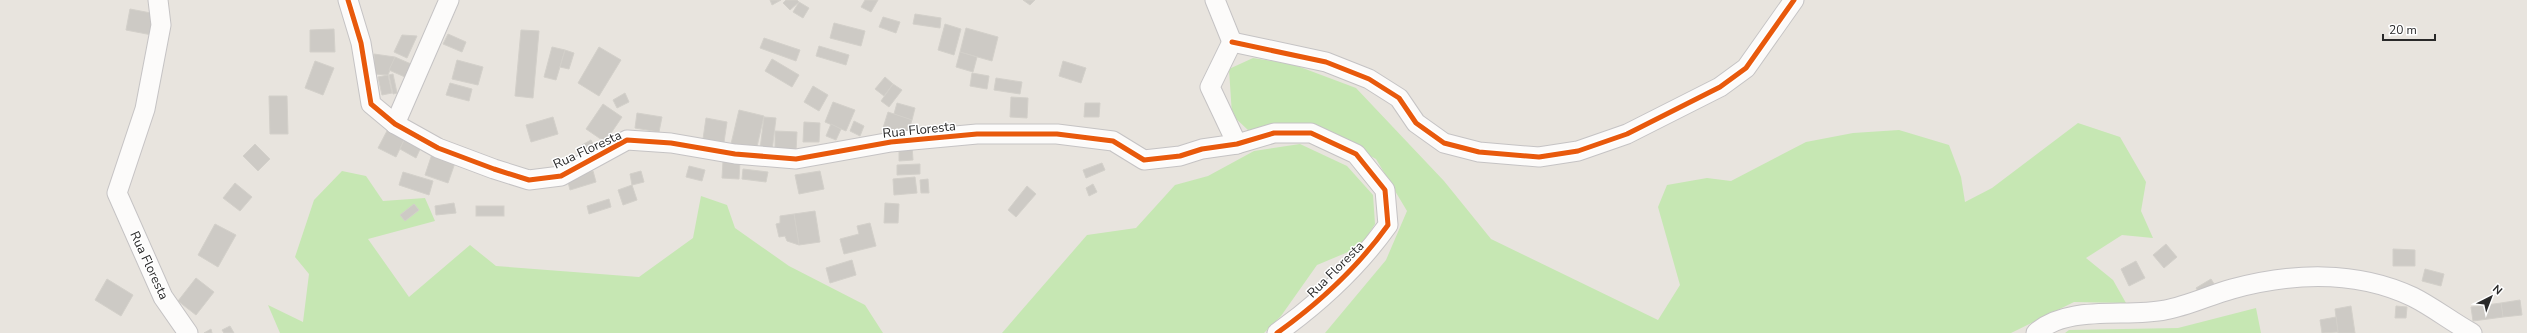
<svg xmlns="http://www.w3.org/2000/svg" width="2527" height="333" font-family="'Nunito Sans',sans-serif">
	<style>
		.green { fill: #c6e7b3 }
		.building { fill: #cdcac5; stroke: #d3d0ca }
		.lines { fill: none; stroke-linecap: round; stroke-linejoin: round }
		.street-casing { stroke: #c5c3c4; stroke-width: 21 }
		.street { stroke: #fcfbfa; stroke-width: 19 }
		.cycleway-casing { stroke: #fff; stroke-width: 8 }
		.cycleway { stroke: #e8590c; stroke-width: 5 }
		.labels { text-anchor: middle; stroke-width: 3; stroke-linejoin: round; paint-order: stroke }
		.street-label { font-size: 13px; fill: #292929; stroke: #fff }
	</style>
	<rect width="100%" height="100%" fill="#e8e4de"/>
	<g class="green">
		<path d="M1253 58 1292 64 1356 88 1444 181 1491 239 1658 320 1680 285 1658 207 1667 185 1707 178 1731 181 1806 142 1853 133 1899 130 1949 145 1961 177 1965 202 1992 188 2078 123 2120 137 2146 182 2141 211 2153 238 2122 235 2086 258 2113 280 2126 303 2074 302 2011 333H1325L1386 260 1407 211 1376 159 1314 126 1248 130 1232 115 1229 69Z"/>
		<path d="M1300 144 1347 166 1373 195 1375 224 1360 247 1317 265 1281 316 1264 333H1002L1087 235 1136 228 1175 185 1208 176 1254 151Z"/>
		<path d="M342 171 366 176 383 201 425 198 435 221 368 239 409 297 470 245 496 266 639 277 693 238 701 196 727 205 735 228 789 266 865 305 883 333H280L268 305 303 322 309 274 295 257 314 200Z"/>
		<path d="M2256 308 2261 333H2065L2069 330 2178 328Z"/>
	</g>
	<g class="building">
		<path d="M770 0H781L772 5Z"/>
		<path d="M786 0H797L799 2 790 10 783 3Z"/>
		<path d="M865 0H878L871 12 861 7Z"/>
		<path d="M1023 0H1035L1030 5Z"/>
		<path d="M799 2 809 8 803 18 793 12Z"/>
		<path d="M130 9 156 14 152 35 126 30Z"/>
		<path d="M915 14 941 18 940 28 913 24Z"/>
		<path d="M883 17 900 22 896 33 879 27Z"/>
		<path d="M834 23 865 31 861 46 830 38Z"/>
		<path d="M945 24 961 29 954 55 938 50Z"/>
		<path d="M966 28 998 37 992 61 960 52Z"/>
		<path d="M334 29 335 52H310V30Z"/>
		<path d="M521 30 539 31 533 98 515 96Z"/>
		<path d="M448 34 466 42 462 52 443 44Z"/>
		<path d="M402 35 417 36 407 58 394 52Z"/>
		<path d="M764 38 800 50 796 61 760 48Z"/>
		<path d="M819 46 849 55 846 65 816 56Z"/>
		<path d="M552 47 565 50 556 80 544 77Z"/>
		<path d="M599 47 621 60 599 96 578 83Z"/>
		<path d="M565 50 574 53 569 69 560 67Z"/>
		<path d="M960 52 977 57 973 72 956 67Z"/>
		<path d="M374 54 395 57 388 75 375 74Z"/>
		<path d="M395 57 411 64 405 77 389 70Z"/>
		<path d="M772 59 799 75 792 87 765 71Z"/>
		<path d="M457 60 483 67 478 85 452 79Z"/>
		<path d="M315 61 334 68 323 95 305 88Z"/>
		<path d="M1063 61 1086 68 1081 83 1059 76Z"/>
		<path d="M972 73 989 76 987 89 970 86Z"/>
		<path d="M393 74 397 93 393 94 389 75Z"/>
		<path d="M388 75 392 93 382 95 378 77Z"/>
		<path d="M885 77 893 84 884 96 875 89Z"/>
		<path d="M996 78 1022 82 1020 94 994 90Z"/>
		<path d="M450 83 472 89 469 101 446 95Z"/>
		<path d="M893 84 902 90 889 107 881 101Z"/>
		<path d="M813 86 828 95 819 111 804 102Z"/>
		<path d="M625 93 629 102 617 108 613 100Z"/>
		<path d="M269 96H287L288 134H270Z"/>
		<path d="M1011 97 1028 98 1027 118 1010 117Z"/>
		<path d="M833 102 855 110 846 131 825 122Z"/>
		<path d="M897 103 915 108 912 120 894 114Z"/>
		<path d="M1085 103H1100L1099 117H1084Z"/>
		<path d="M603 104 622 117 605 142 586 129Z"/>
		<path d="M739 110 764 116 756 151 731 144Z"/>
		<path d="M888 112 912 120 907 135 883 128Z"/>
		<path d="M637 113 662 117 659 132 635 128Z"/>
		<path d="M553 117 558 134 531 142 526 125Z"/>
		<path d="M764 117 776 118 772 151 760 149Z"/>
		<path d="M706 118 727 122 724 142 703 139Z"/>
		<path d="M854 121 864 126 860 136 850 131Z"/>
		<path d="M804 122 820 123 819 142H803Z"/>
		<path d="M831 124 841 129 836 140 826 136Z"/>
		<path d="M388 129 405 138 396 157 378 148Z"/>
		<path d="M775 131 797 132 796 151 775 150Z"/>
		<path d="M405 138 421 147 416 158 400 149Z"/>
		<path d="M591 140 596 149 587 154 582 145Z"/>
		<path d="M255 144 270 159 258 171 243 156Z"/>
		<path d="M912 146 913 160 899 161V147Z"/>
		<path d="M433 151 456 160 448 183 425 175Z"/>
		<path d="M723 161 740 162 739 179 722 178Z"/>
		<path d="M1102 163 1105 170 1086 178 1083 170Z"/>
		<path d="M920 164V174L897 175V165Z"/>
		<path d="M689 166 705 170 702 181 686 177Z"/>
		<path d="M743 169 768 172 766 182 742 179Z"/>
		<path d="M593 171 596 182 570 190 567 178Z"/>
		<path d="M641 171 644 182 632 185 630 174Z"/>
		<path d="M820 171 824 189 799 194 795 175Z"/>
		<path d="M403 172 433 181 429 195 399 185Z"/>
		<path d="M915 177 917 193 894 195 893 179Z"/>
		<path d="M928 179 929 193H921L920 180Z"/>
		<path d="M235 183 252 197 240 211 223 198Z"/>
		<path d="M1093 184 1097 192 1089 196 1086 188Z"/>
		<path d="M632 185 637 200 623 205 618 190Z"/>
		<path d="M1027 186 1036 194 1016 217 1008 210Z"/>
		<path d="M609 199 611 207 589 214 587 206Z"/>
		<path d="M454 203 456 213 436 215 435 206Z"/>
		<path d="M885 203 899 204 898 223H884Z"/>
		<path d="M414 204 419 210 405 221 400 215Z"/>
		<rect x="476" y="206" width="28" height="10"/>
		<path d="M815 211 820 242 799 245 794 214Z"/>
		<path d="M794 214 799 245 787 241 785 236 779 237 776 224 780 223V216Z"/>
		<path d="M870 223 876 246 844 254 840 239 859 234 857 226Z"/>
		<path d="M215 224 236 235 218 267 198 255Z"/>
		<path d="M2166 244 2177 257 2164 268 2153 255Z"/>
		<path d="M2393 249 2415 250V266H2393Z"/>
		<path d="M852 260 856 275 830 283 826 268Z"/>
		<path d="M2136 261 2145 278 2129 286 2121 269Z"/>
		<path d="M2425 269 2444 274 2441 286 2422 281Z"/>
		<path d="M196 278 214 292 196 315 178 301Z"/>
		<path d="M107 279 133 295 121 316 95 300Z"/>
		<path d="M2211 279 2216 287 2201 296 2196 288Z"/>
		<path d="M2520 300 2522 315 2503 317 2501 303Z"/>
		<path d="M2501 303 2503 317 2473 321 2471 307Z"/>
		<path d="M2351 306 2355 333H2338L2335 309Z"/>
		<path d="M2396 306 2407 307 2406 318H2395Z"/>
		<path d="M2336 317 2338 332 2322 333 2320 320Z"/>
		<path d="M230 326 234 333H224L222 330Z"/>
		<path d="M211 329 212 333H204Z"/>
	</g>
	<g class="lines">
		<g class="street-casing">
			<g id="street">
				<path d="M158 0 161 25 145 109 117 193 163 297 188 333"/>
				<path d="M348 0 361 43 371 104 395 124 438 148 494 169 529 180 561 176 627 140 671 143 735 154 796 159 891 142 977 134H1057L1113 141 1144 160 1180 156 1202 149 1237 144 1274 133H1311L1356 154 1385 190 1388 225C1358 267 1319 303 1277 333"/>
				<path d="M1215 0 1232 42"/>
				<path d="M1232 42 1326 62 1369 79 1399 98 1416 123 1444 143 1479 152 1539 157 1578 151 1627 134 1720 87 1746 68 1794 0"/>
				<path d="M1232 42 1210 87 1237 144"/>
				<path d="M395 124 449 0"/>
				<path d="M2036 333C2067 304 2127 318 2165 310 2188 306 2210 295 2232 289 2291 273 2356 270 2413 297 2433 307 2452 322 2472 333"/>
			</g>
		</g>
		<use href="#street" class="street"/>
		<g class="cycleway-casing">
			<g id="cycleway">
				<path d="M348 0 361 43 371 104 395 124 438 148 494 169 529 180 561 176 627 140 671 143 735 154 796 159 891 142 977 134H1057L1113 141 1144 160 1180 156 1202 149 1237 144 1274 133H1311L1356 154 1385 190 1388 225C1358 267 1319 303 1277 333"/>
				<path d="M1232 42 1326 62 1369 79 1399 98 1416 123 1444 143 1479 152 1539 157 1578 151 1627 134 1720 87 1746 68 1794 0"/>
			</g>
		</g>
		<use href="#cycleway" class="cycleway"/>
	</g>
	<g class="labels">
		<g class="street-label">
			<text transform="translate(919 129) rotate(-6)" y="5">Rua Floresta</text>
			<text transform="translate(587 149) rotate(-25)" y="5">Rua Floresta</text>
			<text transform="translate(150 265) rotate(65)" y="5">Rua Floresta</text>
			<text transform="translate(1335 269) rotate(-45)" y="5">Rua Floresta</text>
		</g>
	</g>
	<g transform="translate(2491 297) rotate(42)" stroke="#ffffff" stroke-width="3" paint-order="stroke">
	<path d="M0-3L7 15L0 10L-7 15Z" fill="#292929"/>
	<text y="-6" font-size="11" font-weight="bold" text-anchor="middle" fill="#292929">N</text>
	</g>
	<path d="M2383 34v6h52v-6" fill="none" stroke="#292929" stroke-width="2"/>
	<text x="2389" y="34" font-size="12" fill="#292929" stroke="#ffffff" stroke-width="3" paint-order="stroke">20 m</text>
</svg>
